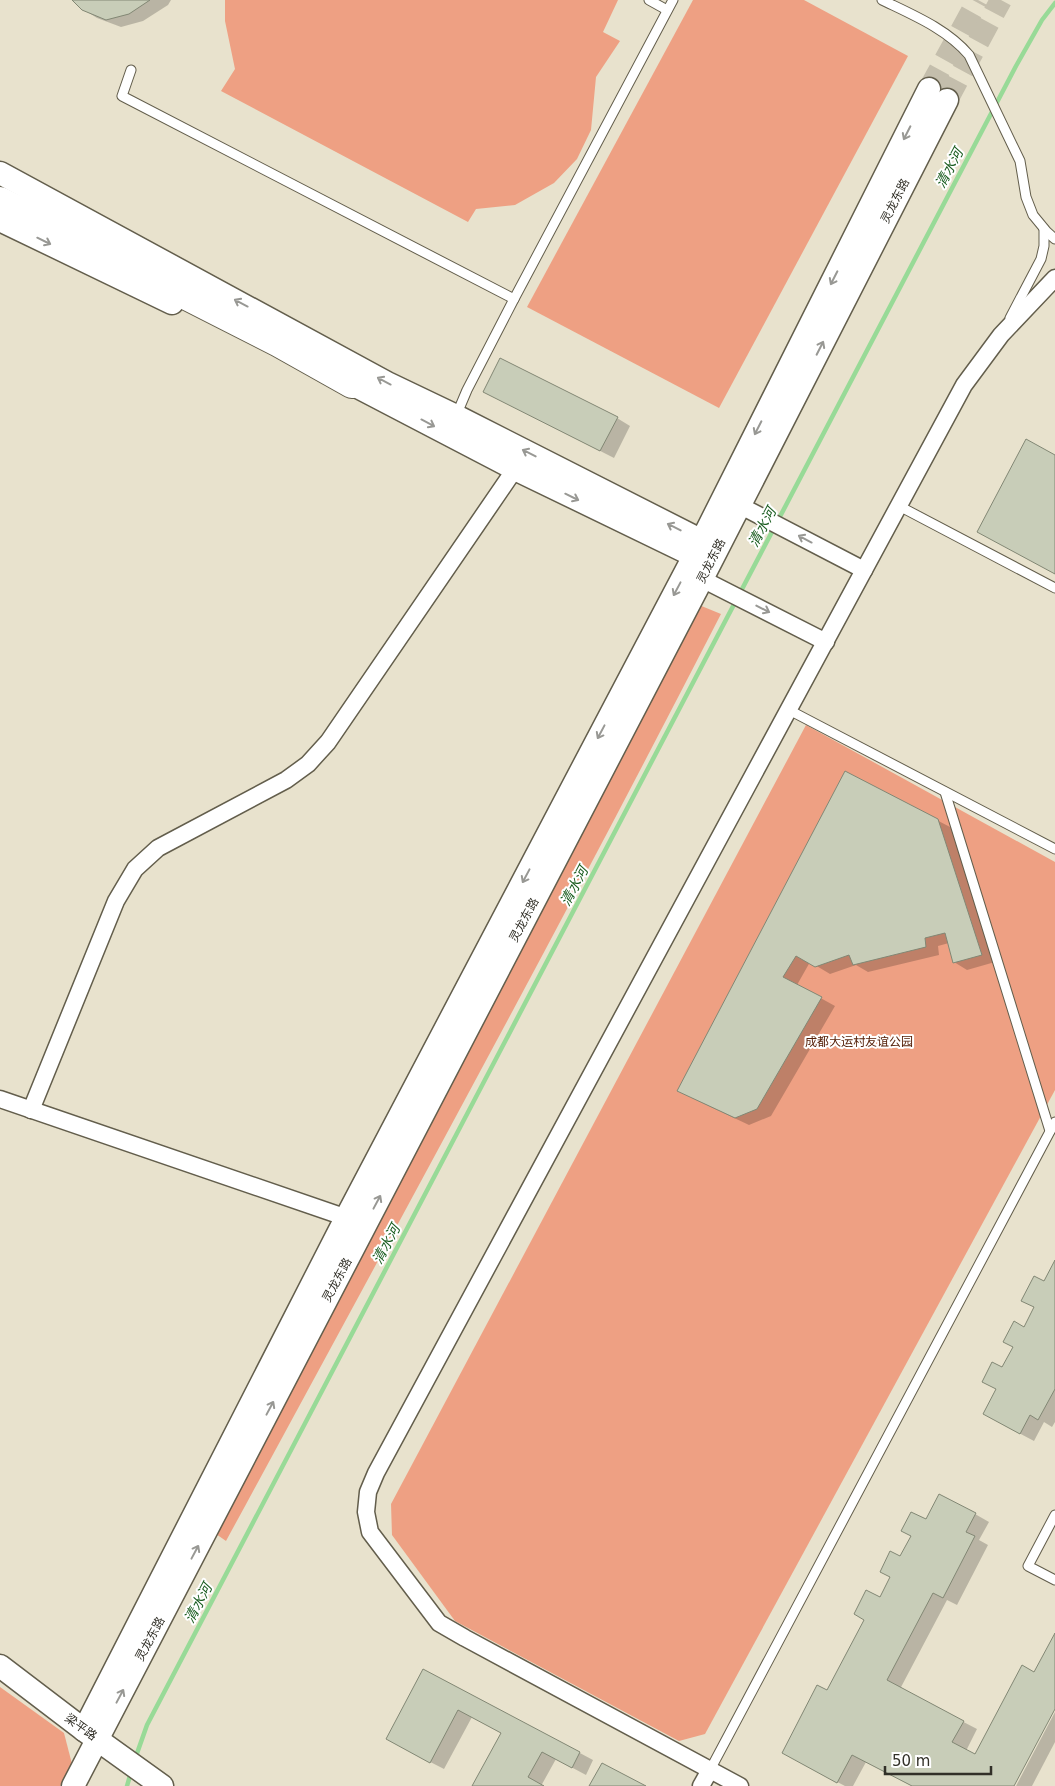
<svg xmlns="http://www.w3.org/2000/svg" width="1055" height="1786" font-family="'DejaVu Sans','Noto Sans SC',sans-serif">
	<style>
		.green { fill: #eea083 }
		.shadow { fill: #0003 }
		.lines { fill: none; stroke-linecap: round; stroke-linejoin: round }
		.stream { stroke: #98da97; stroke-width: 4.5 }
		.building { fill: #c8cdb8; stroke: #828774 }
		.secondary-tunnel { stroke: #c4beac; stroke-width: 22; stroke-dasharray: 22 11; stroke-linecap: butt }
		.lane-casing { stroke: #635e4c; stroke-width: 11 }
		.street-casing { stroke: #635e4c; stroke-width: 19 }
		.secondary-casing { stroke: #635e4c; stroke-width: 25 }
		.highway-casing { stroke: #635e4c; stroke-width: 30 }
		.lane { stroke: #fff; stroke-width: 9 }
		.street { stroke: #fff; stroke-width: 16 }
		.secondary { stroke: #fff; stroke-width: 22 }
		.highway { stroke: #fff; stroke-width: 28 }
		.oneway { stroke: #989894 }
		.labels { text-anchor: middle; stroke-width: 4; stroke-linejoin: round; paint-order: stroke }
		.street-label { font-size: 12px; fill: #323028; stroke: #fff }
		.park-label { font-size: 12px; fill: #552009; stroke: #fff }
		.water-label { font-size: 14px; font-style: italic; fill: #195c1f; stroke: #fff }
	</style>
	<rect width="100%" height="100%" fill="#e8e2cd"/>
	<g class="green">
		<path d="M225 0H618L603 32 620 41 596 77 591 130 577 159 554 183 515 205 476 209 468 222 221 91 235 69 225 21Z"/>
		<path d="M693 0H804L908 56 719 408 527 307Z"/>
		<path d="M699 605 721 614C561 926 393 1233 226 1541L216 1534Z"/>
		<path d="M806 725 1055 862V1090L705 1734 679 1741 455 1621 392 1535 391 1504Z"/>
		<path d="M0 1687 64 1733 72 1764 60 1786H0Z"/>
	</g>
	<g class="shadow">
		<path d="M74 0H171L168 5 143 21 121 27 97 18 83 9Z"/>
		<path d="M498 399 617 418 630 426 614 458Z"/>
		<path d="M846 773 952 828 995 962 967 970 954 962 949 943 938 946 939 955 868 972 856 965 830 974 810 962 797 985 835 1006 771 1116 749 1125 692 1098Z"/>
		<path d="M1055 1262V1422L1052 1427 1044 1422 1034 1441 998 1422 997 1389 1002 1369 1036 1308 1044 1283Z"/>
		<path d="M975 1514 989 1522 979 1540 988 1545 957 1605 947 1600 900 1689 977 1729 966 1751 975 1756 1035 1674 1055 1637V1706L1013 1786H912L866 1762 853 1786H845L797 1761 827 1691 880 1598 901 1558 926 1521Z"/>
		<path d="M424 1670 593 1760 586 1775 556 1759 541 1786H474L502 1733 472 1717 444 1769 401 1747Z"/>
		<path d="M1055 1712V1742L1032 1786H1016Z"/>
	</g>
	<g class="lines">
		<g class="stream">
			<path d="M135 1759 147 1725 1016 66 1042 20 1055 3"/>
			<path d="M127 1786 131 1772"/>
		</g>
	</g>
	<g class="building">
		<path d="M72 0H150L129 14 106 20 82 10Z"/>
		<path d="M500 358 618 417 600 451 483 392Z"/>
		<path d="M1026 439 1055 455V574L977 532Z"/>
		<path d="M845 771 938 819 982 955 953 963 945 933 925 938 926 947 853 965 849 955 815 967 796 956 783 977 822 997 757 1109 735 1118 677 1091Z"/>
		<path d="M1055 1260V1389L1038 1420 1030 1415 1020 1434 983 1414 996 1389 982 1382 992 1362 1002 1367 1013 1347 1003 1342 1014 1321 1024 1327 1034 1307 1021 1301 1034 1276 1044 1281Z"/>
		<path d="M939 1494 976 1513 966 1532 975 1536 943 1598 933 1593 887 1680 964 1721 952 1742 975 1754 1022 1665 1034 1672 1055 1633V1709L1014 1786H912L852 1755 837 1783 782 1753 817 1685 827 1690 864 1620 854 1614 866 1590 880 1597 890 1577 880 1572 890 1551 900 1556 911 1536 901 1531 911 1512 926 1519Z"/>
		<path d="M423 1669 580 1752 572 1768 542 1752 528 1777 544 1786H472L501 1733 458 1710 430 1763 386 1739Z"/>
		<path d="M602 1763 646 1786H589Z"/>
	</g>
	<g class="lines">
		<g class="secondary-tunnel">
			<path d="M929 89 978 0"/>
			<path d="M947 100 1001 0"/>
		</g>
		<g class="lane-casing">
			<g id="lane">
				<path d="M649 0 667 10"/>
				<path d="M882 0C913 15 947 29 969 55L1020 161 1026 197 1033 215 1047 232 1055 239"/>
				<path d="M131 70 122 96 514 299"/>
				<path d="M1010 318 1041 259 1044 246V229"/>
				<path d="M456 416 467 390 514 299 673 0"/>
				<path d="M899 506 1055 588"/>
				<path d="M789 710 1055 849"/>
				<path d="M945 792 1050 1131"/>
				<path d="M1055 1515 1028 1566 1055 1580"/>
				<path d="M710 1770 1055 1122"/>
			</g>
		</g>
		<g class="street-casing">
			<g id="street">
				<path d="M739 505 864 570"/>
				<path d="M702 579 826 642"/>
				<path d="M0 1099 356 1221"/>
				<path d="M31 1110 116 901 135 869 158 848 286 780 308 764 328 742 515 469"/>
				<path d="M701 1786 710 1770"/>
				<path d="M740 1786 465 1638 439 1623 370 1532 366 1512 368 1492 376 1473 964 385 1001 335 1055 278"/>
			</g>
		</g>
		<g class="secondary-casing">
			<g id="secondary">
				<path d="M0 173 387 383 456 416 714 547"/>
				<path d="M0 220 172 303"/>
				<path d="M336 377 352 384 515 469 707 562"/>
				<path d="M0 1666 84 1730 162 1786"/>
				<path d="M84 1730 346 1218 694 556 929 89"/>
				<path d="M73 1786 702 579 947 100"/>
			</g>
		</g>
		<g class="highway-casing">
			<path id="highway" d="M0 201 279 343 352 384"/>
		</g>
		<use href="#lane" class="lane"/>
		<use href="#street" class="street"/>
		<use href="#secondary" class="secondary"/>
		<use href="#highway" class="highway"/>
	</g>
	<defs><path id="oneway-shaft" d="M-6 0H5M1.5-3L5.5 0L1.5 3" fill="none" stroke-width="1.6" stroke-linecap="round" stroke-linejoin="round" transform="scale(1.25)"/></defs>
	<g class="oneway">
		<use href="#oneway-shaft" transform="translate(907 133) rotate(117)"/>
		<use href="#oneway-shaft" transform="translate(44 241) rotate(26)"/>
		<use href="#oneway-shaft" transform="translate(834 278) rotate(117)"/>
		<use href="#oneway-shaft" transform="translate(241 303) rotate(-152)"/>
		<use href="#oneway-shaft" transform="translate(820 348) rotate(-63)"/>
		<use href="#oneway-shaft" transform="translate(384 381) rotate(-152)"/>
		<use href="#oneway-shaft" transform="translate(428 423) rotate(28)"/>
		<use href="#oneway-shaft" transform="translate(758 428) rotate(117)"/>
		<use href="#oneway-shaft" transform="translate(529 453) rotate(-153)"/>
		<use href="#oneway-shaft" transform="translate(572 497) rotate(26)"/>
		<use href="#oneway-shaft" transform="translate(674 527) rotate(-153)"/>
		<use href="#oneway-shaft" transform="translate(805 539) rotate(-152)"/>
		<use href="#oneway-shaft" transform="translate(677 589) rotate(118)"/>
		<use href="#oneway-shaft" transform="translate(763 609) rotate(27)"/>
		<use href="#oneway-shaft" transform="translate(601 732) rotate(118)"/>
		<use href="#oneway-shaft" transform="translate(526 876) rotate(118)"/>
		<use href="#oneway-shaft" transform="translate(377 1202) rotate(-62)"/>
		<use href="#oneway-shaft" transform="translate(270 1408) rotate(-62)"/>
		<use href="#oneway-shaft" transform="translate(195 1552) rotate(-62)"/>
		<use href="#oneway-shaft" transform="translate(120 1696) rotate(-62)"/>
	</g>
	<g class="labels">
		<g class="street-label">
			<text transform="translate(895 201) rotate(-63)" y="4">灵龙东路</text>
			<text transform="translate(711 561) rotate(-63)" y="4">灵龙东路</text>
			<text transform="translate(524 920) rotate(-62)" y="4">灵龙东路</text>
			<text transform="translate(337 1280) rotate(-62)" y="4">灵龙东路</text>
			<text transform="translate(150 1639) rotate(-62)" y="4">灵龙东路</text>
			<text transform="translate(81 1727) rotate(36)" y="4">梁平路</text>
		</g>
		<g class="park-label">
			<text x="859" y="1046">成都大运村友谊公园</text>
		</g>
		<g class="water-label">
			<text transform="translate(949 168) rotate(-62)" y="5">清水河</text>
			<text transform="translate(762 527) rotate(-62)" y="5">清水河</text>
			<text transform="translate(574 886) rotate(-62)" y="5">清水河</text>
			<text transform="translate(386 1244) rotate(-62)" y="5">清水河</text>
			<text transform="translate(198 1603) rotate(-62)" y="5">清水河</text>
		</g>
	</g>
	<path d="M885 1766v8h106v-8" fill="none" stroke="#323028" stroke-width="2.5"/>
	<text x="892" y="1766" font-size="15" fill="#323028" stroke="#ffffff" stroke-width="4" paint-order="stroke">50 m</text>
</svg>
